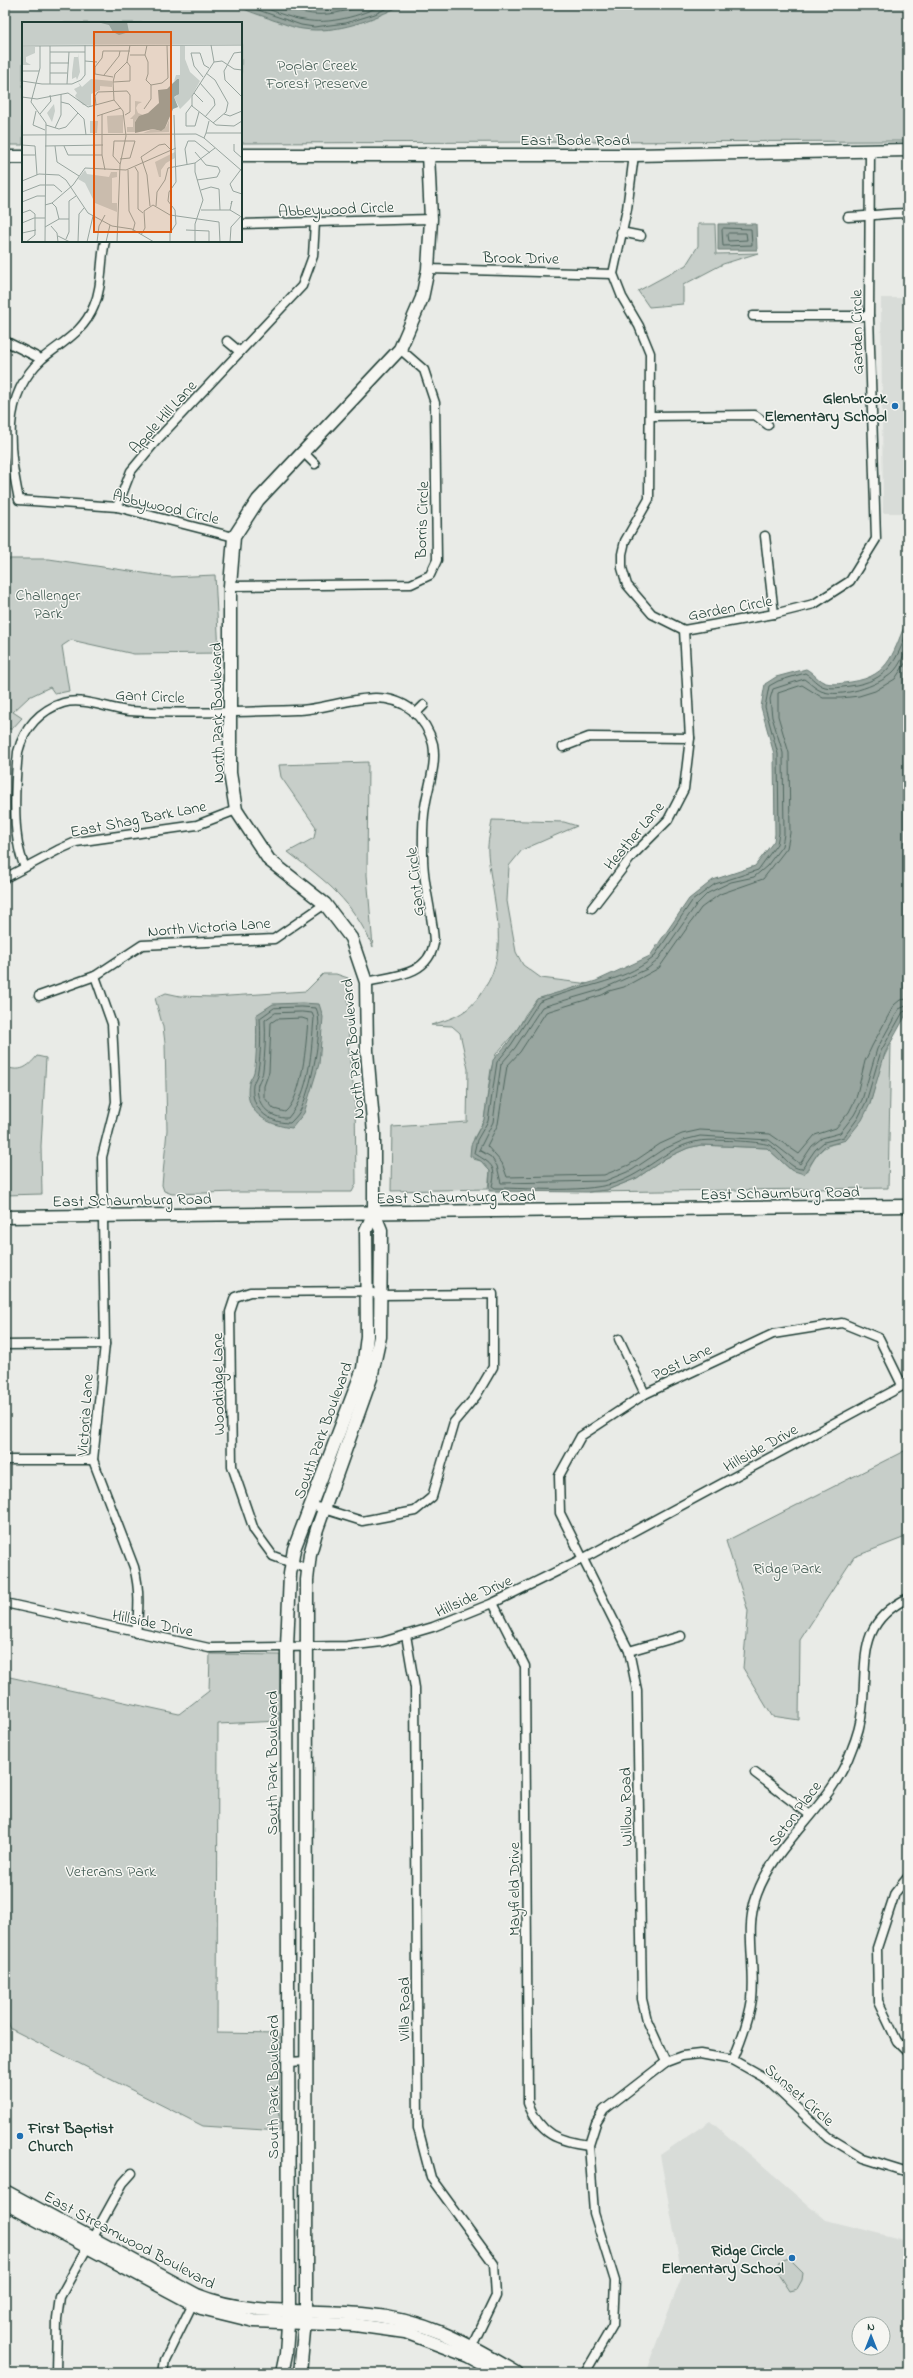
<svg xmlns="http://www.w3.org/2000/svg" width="913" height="2378" font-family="'Indie Flower',sans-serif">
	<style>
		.built { fill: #d8dcd8; fill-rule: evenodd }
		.green { fill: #c7cec9; stroke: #73867e }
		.water { fill: #99a6a0; stroke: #687c75 }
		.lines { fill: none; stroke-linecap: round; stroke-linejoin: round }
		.shore { stroke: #50675f; stroke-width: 1 }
		.street-casing { stroke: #1f3d34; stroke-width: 11 }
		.secondary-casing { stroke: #1f3d34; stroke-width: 15 }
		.street { stroke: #f6f6f2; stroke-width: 8 }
		.secondary { stroke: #f6f6f2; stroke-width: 12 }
		.poi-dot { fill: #1f6fb2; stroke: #f6f6f2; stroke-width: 1.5 }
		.labels { text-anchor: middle; stroke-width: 3; stroke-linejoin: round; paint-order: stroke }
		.park-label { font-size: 16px; fill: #415a52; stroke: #f6f6f2 }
		.street-label { font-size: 16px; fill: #1f3d34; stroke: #f6f6f2 }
		.poi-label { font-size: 16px; font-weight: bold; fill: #1f3d34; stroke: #f6f6f2; text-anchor: end }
		.inset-road { fill: none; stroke: #98a59f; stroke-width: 1 }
		.view { fill: #de580e; fill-opacity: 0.15; stroke: #de580e; stroke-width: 2 }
		.inset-edge { fill: none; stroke: #1f3d34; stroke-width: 2 }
	</style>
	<rect width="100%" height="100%" fill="#e9ebe7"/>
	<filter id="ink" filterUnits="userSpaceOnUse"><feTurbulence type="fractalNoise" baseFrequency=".025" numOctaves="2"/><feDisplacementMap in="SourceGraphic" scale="8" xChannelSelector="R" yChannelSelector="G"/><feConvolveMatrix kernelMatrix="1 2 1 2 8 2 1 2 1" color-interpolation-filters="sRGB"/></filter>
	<g filter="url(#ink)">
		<g class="built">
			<path d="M881 298H908V513H883Z"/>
			<path d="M710 2121 825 2220 904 2240 905 2290 908 2291V2373H645L682 2276 660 2155ZM859 2324H883V2348H859Z"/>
		</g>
		<g class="green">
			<path d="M5 5H908V141L241 143V23H23V145H5Z"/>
			<path d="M698 224H715L716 254 758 253 723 264 683 285V304L649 307 638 291 686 265 698 246Z"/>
			<path d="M5 559H49L170 577 215 575 219 653 134 654 71 640 62 646 69 691 55 694 50 687 29 697 13 712 22 718 12 729H5Z"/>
			<path d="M368 762 367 875 373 947C351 899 328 883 288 852L314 838 316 827 281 777 279 765Z"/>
			<path d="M492 820 564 822 577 826 522 850 509 866 507 901 516 952 523 965 541 978 589 984 537 999 525 1015 518 1029 496 1054 491 1069 484 1120 474 1138 473 1159 481 1161 490 1171 488 1189 391 1191 392 1127 467 1122 468 1069 460 1033 452 1026 431 1025C457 1017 469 1013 484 989 512 948 491 898 488 853 487 842 491 830 492 820Z"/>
			<path d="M323 974H336L348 978 349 1055 355 1097 356 1184 352 1192H238L172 1194 164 1191 162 1185 167 1130 165 1043 163 1027 155 998 166 993 180 996 214 997 306 991Z"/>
			<path d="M891 1043 888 1188 588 1192 607 1190 637 1178 666 1158 688 1148 701 1145 767 1148 791 1170H808C816 1155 821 1145 839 1143L870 1104 880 1065Z"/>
			<path d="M37 1056 46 1058 41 1146 42 1194 5 1195V1067C21 1072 27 1068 37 1056Z"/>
			<path d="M908 1449V1536L854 1557 800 1640 799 1720 772 1716 743 1668 748 1611 726 1541Z"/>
			<path d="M210 1654 280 1655 279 1721 218 1724 217 2033 279 2034 280 2131 203 2126 11 2029 5 2017V1676L179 1714 209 1691Z"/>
			<path d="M789 2259 803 2273 802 2280 797 2289 789 2291 776 2271 778 2263Z"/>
		</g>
		<g class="water">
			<path d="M237 5H402C372 20 337 34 303 29 293 28 283 23 273 20 261 15 248 12 237 5Z"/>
			<path d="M718 224H756L757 250H718Z"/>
			<path d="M908 618V1011L885 1053 870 1104 862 1120 846 1140 825 1146 818 1153 804 1174 791 1170 767 1148 701 1145 688 1148 666 1158 637 1178 607 1190 588 1192 489 1191 490 1171 481 1161 470 1156 471 1145 484 1120 493 1060 508 1043 537 999 596 981 650 956 689 899 713 880 755 866 774 841 775 834 774 754 761 707 765 684 776 677 806 669C814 673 818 681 826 683 834 685 843 683 851 682 892 676 893 650 908 618Z"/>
			<path d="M302 1003 319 1004 323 1017 319 1064 304 1113 292 1128C267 1125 243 1112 249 1083 250 1079 253 1076 254 1072 257 1060 257 1028 256 1015L273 1004Z"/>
		</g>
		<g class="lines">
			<g class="shore">
				<path d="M244 5 301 25 314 27 346 23 375 14 393 5"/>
				<path d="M257 5C272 10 288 18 304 20 329 25 360 16 382 5"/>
				<path d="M277 5C315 18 327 17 366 5"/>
				<path d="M724 228 751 229 752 245 723 246 722 230Z"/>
				<path d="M729 233H746L747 240 728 241 727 235Z"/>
				<path d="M908 628C897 661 888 681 850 686 842 687 833 689 825 687 817 685 812 677 805 673L778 681 769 686 765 707 778 754 779 833 777 844 758 870 715 884 692 901 653 958C620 984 577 986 539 1002L511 1045 497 1062 488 1121 477 1140 474 1153C489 1163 498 1165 492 1186L495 1188C531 1188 588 1194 621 1181 649 1170 669 1146 699 1141 711 1139 759 1141 769 1145 780 1150 789 1169 802 1169L815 1150 824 1142 844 1137 858 1118 866 1102 881 1051 903 1012 908 1010"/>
				<path d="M908 643C905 653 900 666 892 673 878 686 840 699 821 691 814 688 810 683 804 679L773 689 770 699 772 717 783 753 784 834 782 846 767 866 754 877 731 882 708 893 696 905 657 961 647 969 600 990 542 1007 515 1048 501 1064 493 1122 479 1150 491 1157 497 1166 501 1183 605 1181 632 1170 662 1150 684 1140 700 1136 769 1140 800 1164 812 1146 822 1138 840 1133 854 1115 862 1100 877 1049 899 1009 908 1005"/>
				<path d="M908 659 895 679 875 691 859 696 841 698H823L802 685 778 693V716L789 753 790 833 787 848 763 879 720 894 701 908 659 968 624 987 609 991 602 995 546 1012 520 1052 507 1066 498 1124 487 1146 502 1163 507 1177 604 1175 629 1165 660 1144 682 1134 700 1130 770 1134 799 1154 815 1135 836 1128 849 1112 856 1098 865 1061 872 1046 894 1005 900 1000 908 999"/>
				<path d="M302 1007 316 1008C325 1025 310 1093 300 1111 298 1115 294 1119 290 1123 268 1123 250 1108 253 1085 254 1080 258 1076 258 1070 261 1054 261 1034 260 1018L274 1008Z"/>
				<path d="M302 1012 312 1013 314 1018C311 1050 311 1091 288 1118 270 1119 254 1103 258 1084 260 1079 263 1075 263 1070 265 1054 266 1036 265 1020L275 1013Z"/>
				<path d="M277 1019 302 1018 308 1020C306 1043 303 1097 285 1112L274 1109 264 1097V1086L269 1072 271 1023Z"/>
			</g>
			<g class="street-casing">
				<g id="street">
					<path d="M634 155 627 209 613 274 622 297 639 326 650 353 649 499 625 541 622 554V568L627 585 652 614 684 630 774 614 814 604 850 581 876 539 869 316 870 150"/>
					<path d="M848 217C868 216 888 213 908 213"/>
					<path d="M241 224 431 219"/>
					<path d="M621 232 641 236"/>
					<path d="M105 241C100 263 103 285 94 306 83 333 62 342 42 359 0 397 9 450 19 500L117 507 234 537"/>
					<path d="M428 269 613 274"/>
					<path d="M753 316H869"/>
					<path d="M5 341 41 359"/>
					<path d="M227 341 240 352"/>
					<path d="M651 416 755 415 768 425"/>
					<path d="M303 452 315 464"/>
					<path d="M117 507 131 471 156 441 302 286 313 256 315 222"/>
					<path d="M765 536 774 614"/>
					<path d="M230 586 411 584 430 575 437 560 435 403 424 370 400 349"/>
					<path d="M415 714 424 705"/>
					<path d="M563 747 589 737 690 738"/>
					<path d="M25 867C11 838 15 783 18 752 24 728 40 710 63 703 84 697 108 709 129 711 185 714 241 712 296 710 334 710 378 683 412 710 422 719 430 732 433 744 437 765 428 786 425 807 422 823 423 841 423 857 423 886 433 914 434 943 428 976 393 976 366 982"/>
					<path d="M5 878 58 850 76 842 197 825 236 810"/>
					<path d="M592 908 632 856 668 820 684 789 690 738 684 630"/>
					<path d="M95 976 112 1024 116 1102 102 1157 105 1344 93 1460 134 1567C140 1590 139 1609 136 1633"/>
					<path d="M39 996 95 976 142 945 274 939 325 904"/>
					<path d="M619 1339 645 1394"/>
					<path d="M5 1345 105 1344"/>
					<path d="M5 1460H93"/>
					<path d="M308 1569 273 1556 254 1530 232 1466 230 1312 235 1297 250 1292 366 1291 380 1295 493 1294V1367L476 1396 454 1422 432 1497 415 1511 362 1521 311 1505"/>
					<path d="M5 1603 209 1648 347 1646 382 1642 433 1627 493 1603 584 1558 908 1383"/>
					<path d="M493 1603 525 1666 528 2103C540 2135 558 2141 589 2145"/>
					<path d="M406 1635 415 1688 418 2128 431 2178 494 2264 496 2296 470 2350"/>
					<path d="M629 1651 681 1636"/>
					<path d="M755 1773 810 1815"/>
					<path d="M908 1877 895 1893 877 1948 878 2001 897 2041 908 2052"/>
					<path d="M733 2060C741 2041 749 2020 752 1999 756 1965 744 1928 757 1894 777 1840 832 1805 851 1751 856 1739 861 1723 862 1710 868 1663 855 1624 908 1598"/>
					<path d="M289 2062 306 2061"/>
					<path d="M666 2062 647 2020 642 1999 637 1690 629 1651 560 1513 559 1476 581 1436 645 1394 773 1334 842 1323 879 1338 902 1385"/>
					<path d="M56 2373 57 2319 60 2297 123 2183 132 2173"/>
					<path d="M163 2373 165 2360 195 2299"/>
					<path d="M585 2373 613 2325 615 2281 594 2213 589 2145 596 2123 604 2110 666 2062 682 2056 700 2054 733 2060 765 2078 828 2137 863 2158 908 2172"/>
				</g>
			</g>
			<g class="secondary-casing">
				<g id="secondary">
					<path d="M241 155H634L908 150"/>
					<path d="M5 157H23"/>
					<path d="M5 1217 908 1206"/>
					<path d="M5 2191 197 2295C249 2316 307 2309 362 2314 425 2319 465 2342 517 2373"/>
					<path d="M5 2203 201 2308 254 2321 355 2325 405 2332 468 2356 499 2373"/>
					<path d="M282 2373 286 2354 289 2310 287 1647 290 1574 294 1549 363 1369 367 1336 366 1230 374 1213"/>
					<path d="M300 2373 306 2310 307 1580 310 1554 317 1529 371 1378 380 1337 381 1230 374 1213V1133L367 1051 366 982 351 938 325 904 269 860 236 810 230 773V586L234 537 258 500 400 349 422 298 428 269 431 219 428 154"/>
				</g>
			</g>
			<use href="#street" class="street"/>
			<use href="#secondary" class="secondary"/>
		</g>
	</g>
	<g class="poi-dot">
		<circle cx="895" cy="406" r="4"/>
		<circle cx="20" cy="2136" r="4"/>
		<circle cx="792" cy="2258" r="4"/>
	</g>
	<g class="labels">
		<g class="park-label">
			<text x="317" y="70">Poplar Creek<tspan x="317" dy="18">Forest Preserve</tspan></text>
			<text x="48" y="600">Challenger<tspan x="48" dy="18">Park</tspan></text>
			<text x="787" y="1573">Ridge Park</text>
			<text x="111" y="1876">Veterans Park</text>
		</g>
		<g class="street-label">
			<text x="575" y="145">East Bode Road</text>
			<text transform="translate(336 208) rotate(-2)" y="6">Abbeywood Circle</text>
			<text transform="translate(521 257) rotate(1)" y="6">Brook Drive</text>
			<text transform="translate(856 332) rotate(-91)" y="6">Garden Circle</text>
			<text transform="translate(162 416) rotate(-48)" y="6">Apple Hill Lane</text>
			<text transform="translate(166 506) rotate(13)" y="6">Abbywood Circle</text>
			<text transform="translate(421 520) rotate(-88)" y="6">Borris Circle</text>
			<text transform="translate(730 607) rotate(-10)" y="6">Garden Circle</text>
			<text transform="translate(150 695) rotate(3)" y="6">Gant Circle</text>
			<text transform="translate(216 713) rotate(-91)" y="6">North Park Boulevard</text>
			<text transform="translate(138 818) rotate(-11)" y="6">East Shag Bark Lane</text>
			<text transform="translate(633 835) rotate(-50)" y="6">Heather Lane</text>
			<text transform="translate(414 882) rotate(-96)" y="6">Gant Circle</text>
			<text transform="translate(209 926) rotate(-4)" y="6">North Victoria Lane</text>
			<text transform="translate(352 1049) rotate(-95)" y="6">North Park Boulevard</text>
			<text transform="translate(780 1192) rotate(-1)" y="6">East Schaumburg Road</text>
			<text transform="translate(456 1196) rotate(-1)" y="6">East Schaumburg Road</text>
			<text transform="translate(132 1199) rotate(-1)" y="6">East Schaumburg Road</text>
			<text transform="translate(681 1361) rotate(-25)" y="6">Post Lane</text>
			<text transform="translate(217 1384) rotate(-91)" y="6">Woodridge Lane</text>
			<text transform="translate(84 1415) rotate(-86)" y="6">Victoria Lane</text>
			<text transform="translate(322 1430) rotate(-70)" y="6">South Park Boulevard</text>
			<text transform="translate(760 1447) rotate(-29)" y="6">Hillside Drive</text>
			<text transform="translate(473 1595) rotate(-24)" y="6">Hillside Drive</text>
			<text transform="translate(153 1622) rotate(12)" y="6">Hillside Drive</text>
			<text transform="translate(271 1763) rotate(-90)" y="6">South Park Boulevard</text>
			<text transform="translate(625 1807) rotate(-91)" y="6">Willow Road</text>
			<text transform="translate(794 1813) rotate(-53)" y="6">Seton Place</text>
			<text transform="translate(513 1889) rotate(-90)" y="6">Mayfield Drive</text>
			<text transform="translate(403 2009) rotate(-90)" y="6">Villa Road</text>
			<text transform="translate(272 2087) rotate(-90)" y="6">South Park Boulevard</text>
			<text transform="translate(800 2094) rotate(41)" y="6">Sunset Circle</text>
			<text transform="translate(130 2239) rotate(28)" y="6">East Streamwood Boulevard</text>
		</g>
		<g class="poi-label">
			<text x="887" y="403">Glenbrook<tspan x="887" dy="18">Elementary School</tspan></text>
			<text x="28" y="2133" text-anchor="start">First Baptist<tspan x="28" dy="18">Church</tspan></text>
			<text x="784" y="2255">Ridge Circle<tspan x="784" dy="18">Elementary School</tspan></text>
		</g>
	</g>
	<g transform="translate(22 22)">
		<rect width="220" height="220" fill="#e9ebe7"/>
		<path d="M0 0H220V22L0 23ZM158 24H163V37L168 50 178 59 168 77 158 87 152 75 155 74 157 63 155 57 152 59 154 53H158ZM0 25H13V31L4 35V40L9 43H0ZM56 31 58 50 55 58 54 55 50 57V51L52 35H56ZM69 57 90 59V65L78 64V68L69 72V84L61 83 53 74 55 71 52 67 58 64 56 60 60 65ZM113 79 120 80 116 82 114 86 116 91 121 93 113 99V110H105V105H111V97H108L113 92ZM32 82 33 89 30 100 25 91ZM101 93V111H86L85 94ZM147 98V110L121 111 131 107 138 109 144 105ZM68 99H76L75 111H68ZM153 130V136L144 141 139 148V155H137L133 140ZM63 148 65 152 87 155 89 150H95V155L90 156V181H95V190L73 181 63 161 56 157Z" fill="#c7cec9"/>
		<path d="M75 0H105L107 10 97 13 91 10 87 3ZM155 57H157V72L152 75 156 85 151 87 143 106 139 109 131 107 113 111V100L117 94 126 91 137 81 136 68 145 67Z" fill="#99a6a0"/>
		<path class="inset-road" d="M125 23 123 33 126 40V52L124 58 129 63 140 61 146 56 145 23M189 23 192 40 170 74V84L194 103 212 104 220 99M0 24 220 23M18 24V46L9 80 24 101 23 220M28 24V62M28 30H63M220 30 212 31 202 49 203 58 220 75M108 33H123M63 39 75 40M192 40 200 39 212 47 220 48M28 41H47M0 49H17M28 51H45M184 51 193 58 206 81 204 90 191 101M82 53 97 34 98 29M91 55 73 52V45L80 36 81 29H108M181 55 172 44 169 31H178L182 43 187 46M0 59 20 62H50L59 58 63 53V23M91 60 108 59V44L105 40M178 61 192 77 193 83 183 95M45 62 47 30M172 71 181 80M0 75 15 77 46 71 66 85 92 78M39 80 47 82 62 97 64 113M74 83 73 74 76 70 105 69 108 73V90L103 93M170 83 164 91V104H173L177 90M122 87 129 77V63M14 89 11 103 23 108M18 92 29 79 28 73M80 92V133L83 148M202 92 208 94 220 89M75 94 99 86M24 103 37 107 44 105 56 91M33 106 39 93V72M184 111 187 99M0 113 174 112 182 116 220 149M182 116 184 111H220M212 122V129L220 136M0 123 13 124 15 153M23 124 81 123M33 124 35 140 57 154M42 124 46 133H80M173 130 184 143 196 145 198 149 195 155 175 158M0 133H13M98 142 91 134 92 119H113L108 136 98 137M165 142 163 127 166 119H173L188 131M113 145 116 150V187L121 191M220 146 208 162 211 169 220 172M106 148 107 189 113 201 111 209M0 159 17 152 37 153 44 158 66 191 90 204 110 207 132 220M179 168 189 165 197 167 198 188M0 170 18 163H32L40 170M0 180 15 174H23M30 181 34 185 37 197M23 183 30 181 51 163 63 146 104 148 154 126M128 184 125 153 119 135 137 123 143 122 148 127M134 184 135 170 143 158 146 146 173 141M179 188H208L218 194M208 188 210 179 209 182M0 191 8 188 13 192V213L4 220M0 201 12 196H23M29 204 35 211 36 220M23 205 37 197H47M164 208 187 209V220M0 211 14 208M119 213 123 206 122 189 131 183 148 193 197 200 198 220M36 214 48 220M44 217 47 210V179L54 174M56 220 57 192 62 186M65 220 71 194M75 220 77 204 83 193M84 220 88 203M95 220 98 143 104 114 101 89 92 78 91 60 93 52 105 40 108 23M148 220V211L154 202 153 188 146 179 147 170 154 160 152 93M173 220V202L181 178 173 150V141L193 126M208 220 209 205 220 193"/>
		<path class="view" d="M72 10H149V210H72Z"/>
		<rect width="220" height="220" class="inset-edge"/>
	</g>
	<rect width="913" height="2378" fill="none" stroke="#f6f6f2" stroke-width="20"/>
	<rect x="10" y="10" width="893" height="2358" fill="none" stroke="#1f3d34" stroke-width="1.5" filter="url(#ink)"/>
	<g transform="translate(871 2336)"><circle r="19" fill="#f6f6f2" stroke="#a0aca6"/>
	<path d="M0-3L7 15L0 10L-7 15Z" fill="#1f6fb2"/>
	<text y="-6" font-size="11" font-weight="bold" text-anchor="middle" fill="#1f3d34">N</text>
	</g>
</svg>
